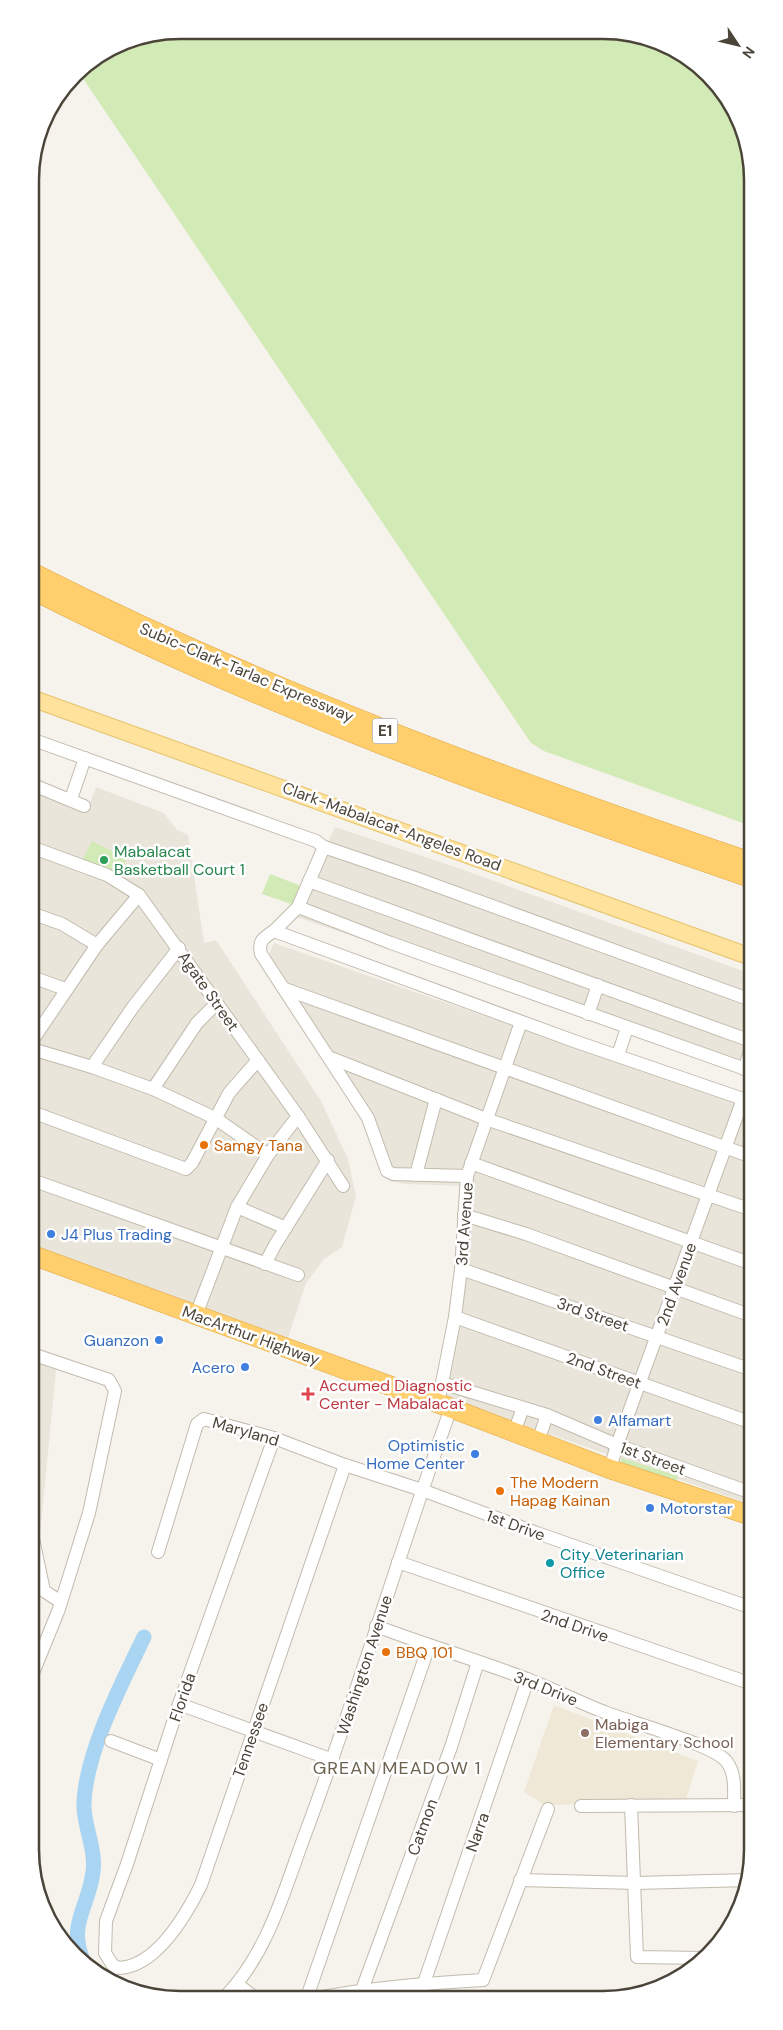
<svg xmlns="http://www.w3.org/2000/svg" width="783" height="2030" font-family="'DM Sans',sans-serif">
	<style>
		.residential { fill: #eae5da }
		.education { fill: #efe8d6 }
		.green { fill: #d2eab5 }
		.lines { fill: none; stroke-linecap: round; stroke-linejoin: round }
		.river { stroke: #a9d4f2; stroke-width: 15 }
		.minor-casing { stroke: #c2bbae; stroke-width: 14 }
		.major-casing { stroke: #e6c16a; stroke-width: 18 }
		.highway-casing { stroke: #e0a43c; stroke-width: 20 }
		.minor { stroke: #fff; stroke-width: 12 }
		.major { stroke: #ffe39c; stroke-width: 16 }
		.highway { stroke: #ffcf6e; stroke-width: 19 }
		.leisure-dot { fill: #2e9e5b; stroke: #fff; stroke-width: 2 }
		.food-dot { fill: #e8710a; stroke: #fff; stroke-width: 2 }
		.shop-dot { fill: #3f7fe0; stroke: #fff; stroke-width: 2 }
		.health-dot { fill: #e0444e; stroke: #fff; stroke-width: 2 }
		.culture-dot { fill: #0f9aa8; stroke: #fff; stroke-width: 2 }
		.education-dot { fill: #8d6e63; stroke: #fff; stroke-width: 2 }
		.labels { text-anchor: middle; stroke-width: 5; stroke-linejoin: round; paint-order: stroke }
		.shield { fill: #fff; stroke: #817c74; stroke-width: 1 }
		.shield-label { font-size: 15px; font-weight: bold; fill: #4b4439 }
		.street-label { font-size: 16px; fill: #4b4439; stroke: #fff }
		.leisure-label { font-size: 16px; fill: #27864d; stroke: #fff; text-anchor: start }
		.food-label { font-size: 16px; fill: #c56008; stroke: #fff; text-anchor: start }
		.shop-label { font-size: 16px; fill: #366cbe; stroke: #fff; text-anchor: start }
		.health-label { font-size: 16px; fill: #be3a42; stroke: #fff; text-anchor: start }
		.culture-label { font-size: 16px; fill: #0d838f; stroke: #fff; text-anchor: start }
		.education-label { font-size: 16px; fill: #785e54; stroke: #fff; text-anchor: start }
		.neighbourhood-label { font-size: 18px; letter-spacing: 1px; fill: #6e6250; stroke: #fff }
		.rim { fill: none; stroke: #4b4439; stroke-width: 2.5 }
	</style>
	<rect width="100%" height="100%" fill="#f6f3ec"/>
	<g class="residential">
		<path d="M96 787 164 813 177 830 188 835 204 943 216 940 321 1101 348 1159 356 1196 342 1247 324 1259 306 1283 287 1341 32 1252 31 792 87 811Z"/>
		<path d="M335 827 461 869 751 974V1078L389 948 293 916Z"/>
		<path d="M274 943 752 1109V1505L529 1427 440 1398 463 1282 464 1186 406 1184 389 1181 373 1137 265 963Z"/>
		<path d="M32 1361 56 1370 33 1606Z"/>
		<path d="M540 1993 639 1995 633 1997H515Z"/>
	</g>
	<path class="education" d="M554 1705 698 1761 685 1802 545 1805 524 1792Z"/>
	<g class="green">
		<path d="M180 30 633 33 678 50 709 74 733 105 750 150 751 826 544 751 531 743 78 71 123 41Z"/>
		<path d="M92 841 127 859 117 878 82 861Z"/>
		<path d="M270 874 304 887 297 906 262 894Z"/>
		<path d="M622 1458 678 1476 676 1482 620 1463Z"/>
	</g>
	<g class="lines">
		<path class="river" d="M84 1963C67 1923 88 1910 93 1872 96 1850 85 1829 84 1808 83 1757 122 1683 144 1637"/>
		<g class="minor-casing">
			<g id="minor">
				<path d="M31 739 316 841 324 847 415 878 751 1000"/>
				<path d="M31 784 84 806"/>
				<path d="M71 799 85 758"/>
				<path d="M31 847 107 875 139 895 298 1116 343 1186"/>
				<path d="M309 881 751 1041"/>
				<path d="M298 907 391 943 751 1071"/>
				<path d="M31 913 62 924 97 945"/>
				<path d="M274 931 298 907 324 847"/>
				<path d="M32 977 65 989"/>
				<path d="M285 989 752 1157"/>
				<path d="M588 1014 598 985"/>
				<path d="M32 1041 97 945 139 895"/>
				<path d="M32 1049 92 1067 153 1089 215 1118 268 1155"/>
				<path d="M618 1055 627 1028"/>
				<path d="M331 1058 486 1119 752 1210"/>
				<path d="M92 1067 133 1007 179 948"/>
				<path d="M744 1069 751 1049"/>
				<path d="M153 1089 197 1023 217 1003"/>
				<path d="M32 1112 186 1169 192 1163 229 1093 258 1060"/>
				<path d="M471 1163 752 1264"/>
				<path d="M416 1175 436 1099"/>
				<path d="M467 1176 393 1174 387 1171 368 1118 261 954C258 941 263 938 274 931L574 1041 752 1102"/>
				<path d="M32 1180 298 1275"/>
				<path d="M237 1207 286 1228"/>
				<path d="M464 1215 526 1234 752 1316"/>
				<path d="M265 1264 275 1245 328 1160"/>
				<path d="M461 1269 752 1370"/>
				<path d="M196 1315 237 1207 268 1155 298 1116"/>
				<path d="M455 1317 752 1423"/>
				<path d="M32 1354 109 1380 115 1391 89 1513 59 1609 33 1673"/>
				<path d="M442 1383 547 1415 617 1445 752 1493"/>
				<path d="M438 1403 455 1317 461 1269 467 1176 521 1022"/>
				<path d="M514 1432 523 1408"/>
				<path d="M274 1438 179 1704 127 1864 106 1921 105 1953 112 1964 117 1968C156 1968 186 1915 201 1885L345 1465"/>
				<path d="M538 1441 547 1415"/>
				<path d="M610 1469 617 1445 743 1099"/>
				<path d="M32 1534 44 1591 61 1602"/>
				<path d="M158 1552 197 1424 204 1419 274 1438 345 1465 422 1490 537 1533 752 1608"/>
				<path d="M398 1562 752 1684"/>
				<path d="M376 1626C426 1645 477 1660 527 1679 554 1689 580 1703 607 1713 630 1722 715 1745 727 1762 736 1775 734 1790 734 1806"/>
				<path d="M179 1704 333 1760"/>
				<path d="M111 1741 161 1760"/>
				<path d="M631 1805 637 1957 703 1958"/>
				<path d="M581 1806 753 1805"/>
				<path d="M520 1880 636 1883 748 1880"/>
				<path d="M424 1983 528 1679"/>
				<path d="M237 1984 254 1997"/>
				<path d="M362 1990 451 1747 478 1662"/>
				<path d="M225 1997C269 1952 285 1887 307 1829 359 1690 401 1547 451 1408"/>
				<path d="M307 1997 429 1646"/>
				<path d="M323 1997C376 1987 429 1983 483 1980L548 1809"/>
			</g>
		</g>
		<g class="major-casing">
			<path id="major" d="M31 698 751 957"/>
		</g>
		<g class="highway-casing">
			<g id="highway">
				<path d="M31 572C262 689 506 779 751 862"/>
				<path d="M31 589C261 706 507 795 751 878"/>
				<path d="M32 1255 451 1408 610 1469 752 1516"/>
			</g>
		</g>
		<use href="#minor" class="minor"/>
		<use href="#major" class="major"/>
		<use href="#highway" class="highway"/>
	</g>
	<circle class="leisure-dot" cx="104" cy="860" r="5"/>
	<g class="food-dot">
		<circle cx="204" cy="1145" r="5"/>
		<circle cx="500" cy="1491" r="5"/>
		<circle cx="386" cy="1652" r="5"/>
	</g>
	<g class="shop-dot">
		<circle cx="51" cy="1234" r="5"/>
		<circle cx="159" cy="1340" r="5"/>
		<circle cx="245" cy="1367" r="5"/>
		<circle cx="598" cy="1420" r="5"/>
		<circle cx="475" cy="1454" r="5"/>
		<circle cx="650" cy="1508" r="5"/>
	</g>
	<path class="health-dot" d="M305.5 1386.5h5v5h5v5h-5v5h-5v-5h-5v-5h5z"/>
	<circle class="culture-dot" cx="550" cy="1563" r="5"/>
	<circle class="education-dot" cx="585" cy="1733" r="5"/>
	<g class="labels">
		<rect class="shield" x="372.5" y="718.5" width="25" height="25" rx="4"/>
		<g class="shield-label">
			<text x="385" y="736">E1</text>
		</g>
		<g class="street-label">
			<text transform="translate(247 672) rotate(23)" y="6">Subic-Clark-Tarlac Expressway</text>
			<text transform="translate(392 826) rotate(20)" y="6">Clark-Mabalacat-Angeles Road</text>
			<text transform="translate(209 991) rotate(55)" y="6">Agate Street</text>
			<text transform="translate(464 1224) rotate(-86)" y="6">3rd Avenue</text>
			<text transform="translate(676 1284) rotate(-70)" y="6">2nd Avenue</text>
			<text transform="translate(593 1314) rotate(19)" y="6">3rd Street</text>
			<text transform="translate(251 1335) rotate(20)" y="6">MacArthur Highway</text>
			<text transform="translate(604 1370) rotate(20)" y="6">2nd Street</text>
			<text transform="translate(246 1431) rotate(16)" y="6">Maryland</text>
			<text transform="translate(653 1458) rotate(20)" y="6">1st Street</text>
			<text transform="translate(516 1525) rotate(20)" y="6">1st Drive</text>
			<text transform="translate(575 1625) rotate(19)" y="6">2nd Drive</text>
			<text transform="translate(364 1665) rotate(-72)" y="6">Washington Avenue</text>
			<text transform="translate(546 1688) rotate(22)" y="6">3rd Drive</text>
			<text transform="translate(182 1697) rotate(-71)" y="6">Florida</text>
			<text transform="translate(250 1740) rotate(-71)" y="6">Tennessee</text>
			<text transform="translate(422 1827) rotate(-70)" y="6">Catmon</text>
			<text transform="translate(477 1832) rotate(-71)" y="6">Narra</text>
		</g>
		<g class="leisure-label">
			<text x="114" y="857">Mabalacat<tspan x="114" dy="18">Basketball Court 1</tspan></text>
		</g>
		<g class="food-label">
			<text x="214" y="1151">Samgy Tana</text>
			<text x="510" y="1488">The Modern<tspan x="510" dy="18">Hapag Kainan</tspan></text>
			<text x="396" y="1658">BBQ 101</text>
		</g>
		<g class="shop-label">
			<text x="61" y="1240">J4 Plus Trading</text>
			<text x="149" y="1346" text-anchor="end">Guanzon</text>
			<text x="235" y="1373" text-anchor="end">Acero</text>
			<text x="608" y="1426">Alfamart</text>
			<text x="465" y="1451" text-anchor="end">Optimistic<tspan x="465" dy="18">Home Center</tspan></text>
			<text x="660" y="1514">Motorstar</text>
		</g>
		<g class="health-label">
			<text x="319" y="1391">Accumed Diagnostic<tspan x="319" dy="18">Center - Mabalacat</tspan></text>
		</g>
		<g class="culture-label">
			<text x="560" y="1560">City Veterinarian<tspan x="560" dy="18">Office</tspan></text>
		</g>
		<g class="education-label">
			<text x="595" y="1730">Mabiga<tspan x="595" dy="18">Elementary School</tspan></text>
		</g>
		<g class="neighbourhood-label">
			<text x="397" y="1774">GREAN MEADOW 1</text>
		</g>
	</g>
	<path d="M0 0H783V2030H0ZM180 39H603A141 141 0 0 1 744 180V1850A141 141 0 0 1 603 1991H180A141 141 0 0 1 39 1850V180A141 141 0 0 1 180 39Z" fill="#fff" fill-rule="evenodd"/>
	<path class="rim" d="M180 39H603A141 141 0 0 1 744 180V1850A141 141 0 0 1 603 1991H180A141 141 0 0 1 39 1850V180A141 141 0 0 1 180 39Z"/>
	<g transform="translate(738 45) rotate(125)" stroke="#ffffff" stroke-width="4" paint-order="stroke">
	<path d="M0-4L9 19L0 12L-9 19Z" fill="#4b4439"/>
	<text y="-8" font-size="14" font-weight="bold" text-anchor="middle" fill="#4b4439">N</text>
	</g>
</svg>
